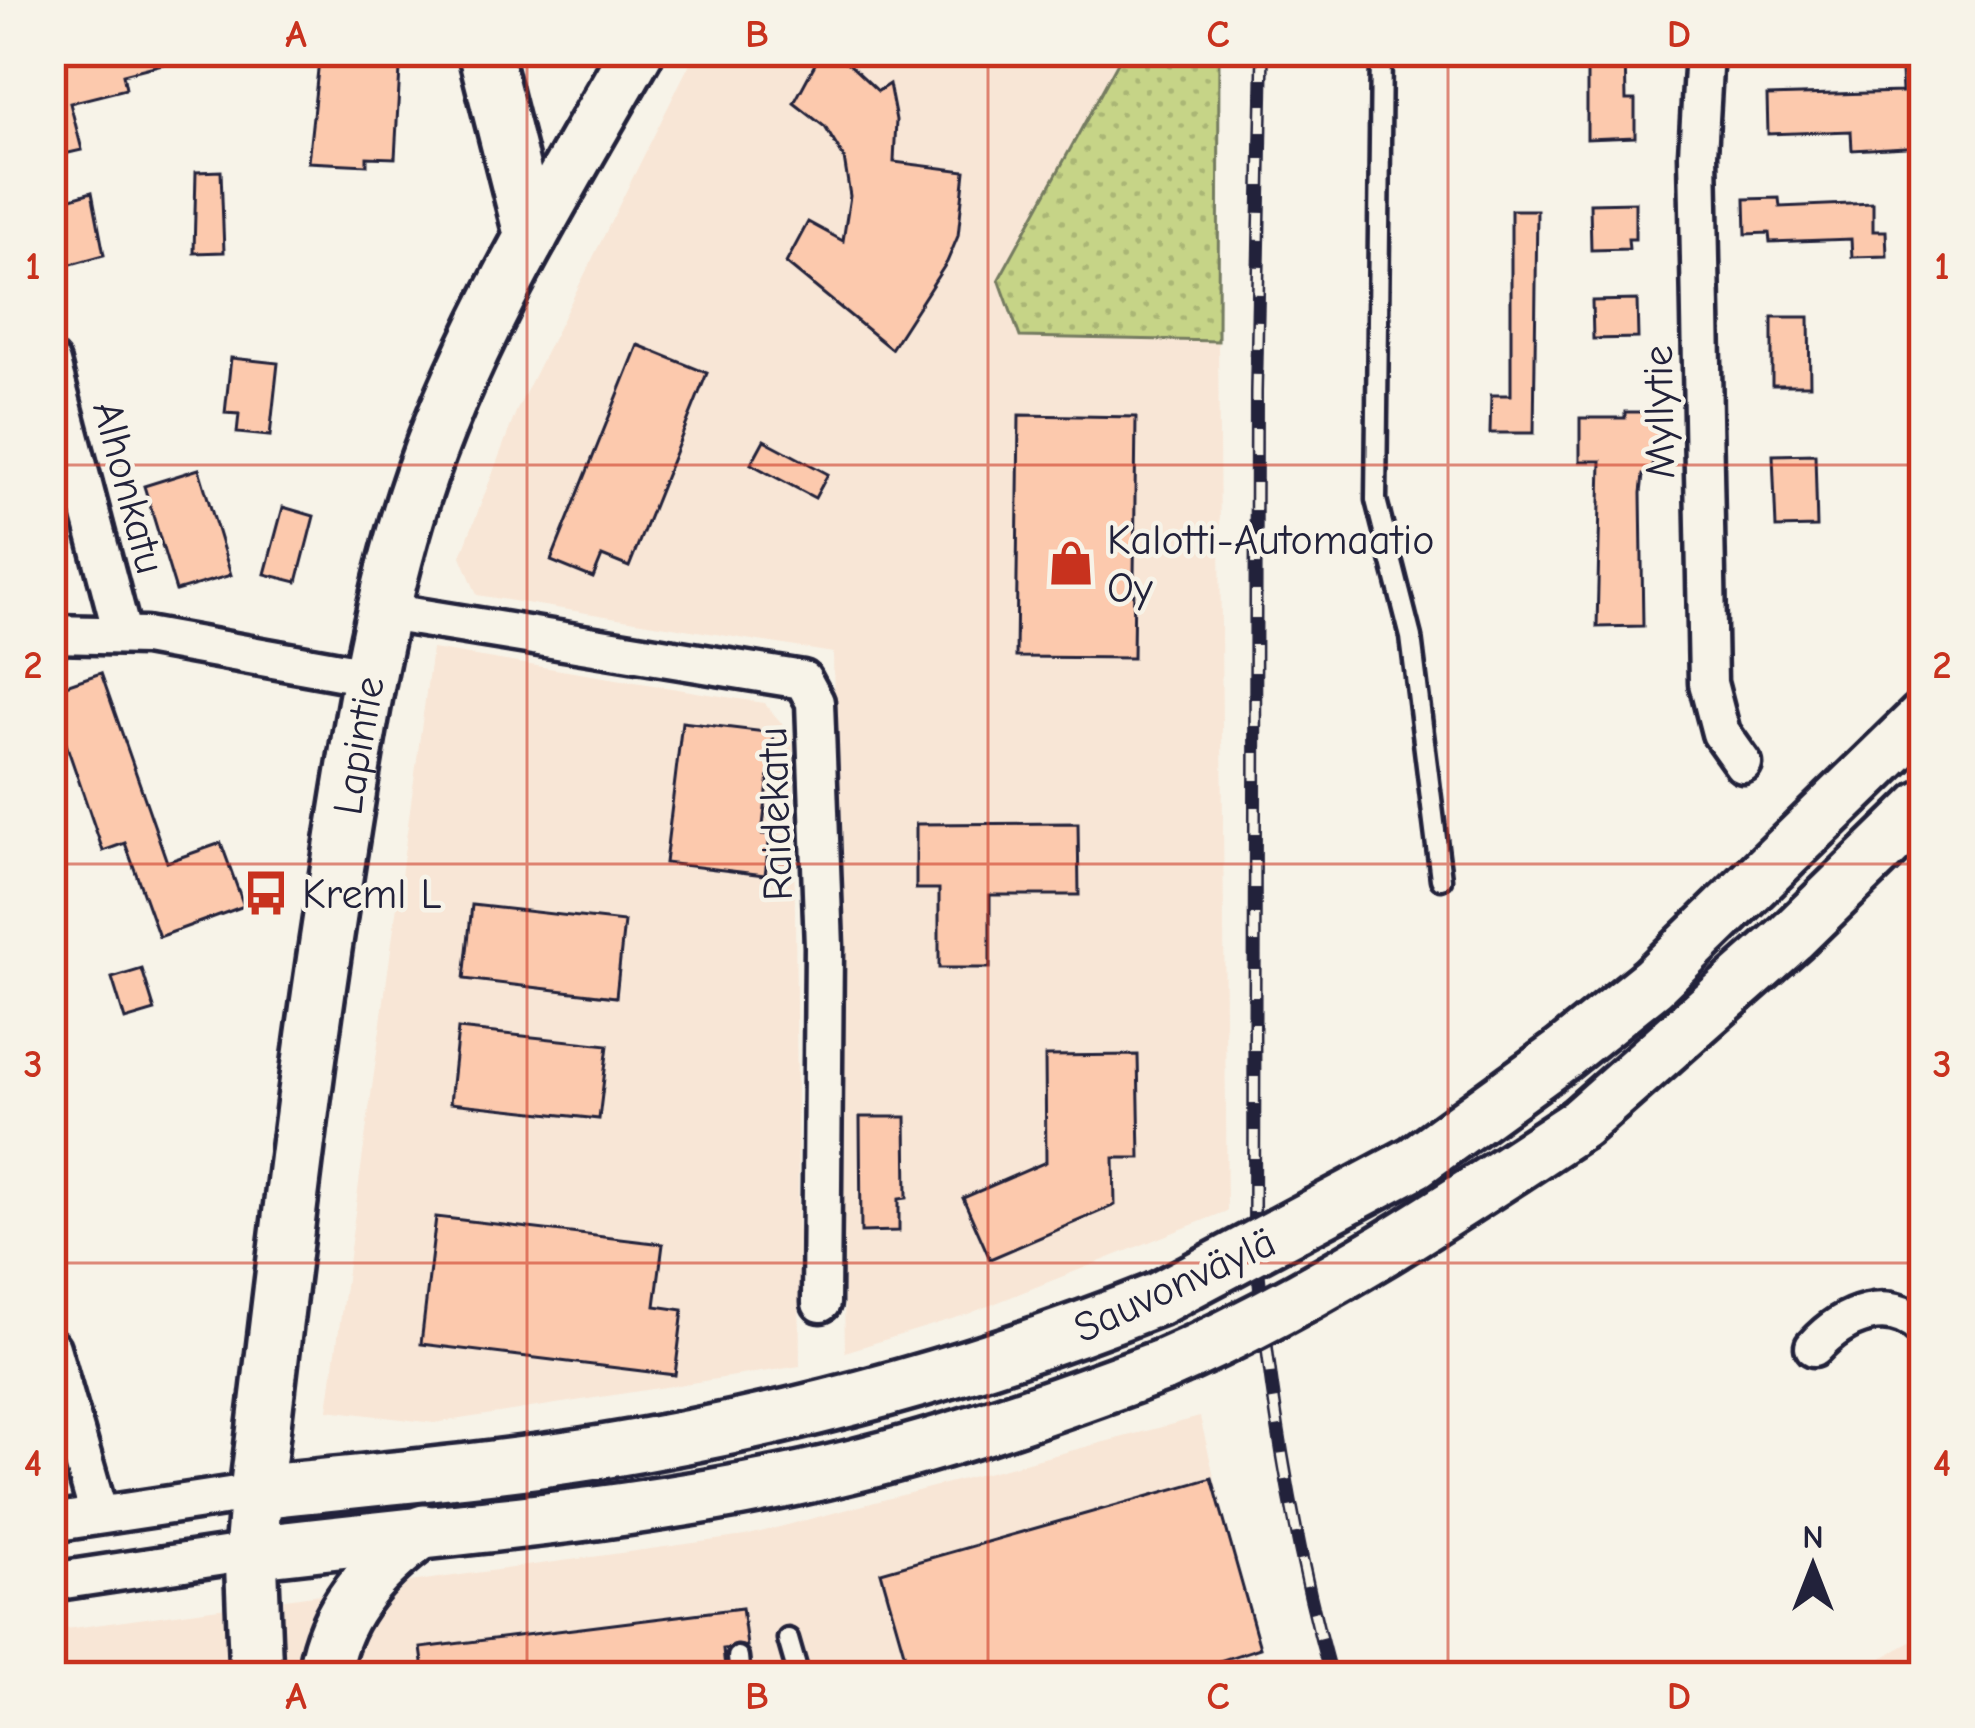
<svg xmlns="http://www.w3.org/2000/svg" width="1975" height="1728" font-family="'Comic Neue',sans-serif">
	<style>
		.built { fill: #f8e6d6 }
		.grass { fill: url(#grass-dots); stroke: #747b61; stroke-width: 3 }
		.building { fill: #fcc9ad; stroke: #22223b; stroke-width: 3 }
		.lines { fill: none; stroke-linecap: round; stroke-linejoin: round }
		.lane-casing { stroke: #22223b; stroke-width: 27 }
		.street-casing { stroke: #22223b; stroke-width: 45 }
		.secondary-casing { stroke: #22223b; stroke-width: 60 }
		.lane { stroke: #f7f3e8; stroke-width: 18 }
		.street { stroke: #f7f3e8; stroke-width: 36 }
		.secondary { stroke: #f7f3e8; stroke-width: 51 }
		.rail-casing { stroke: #22223b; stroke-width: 14 }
		.rail { stroke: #f7f3e8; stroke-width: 9; stroke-dasharray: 27; stroke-linecap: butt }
		.secondary-bridge-casing { stroke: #22223b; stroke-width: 60; stroke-linecap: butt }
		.secondary-bridge { stroke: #f7f3e8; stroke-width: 51 }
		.grid { fill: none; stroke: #c8321e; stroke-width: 3; stroke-opacity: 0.55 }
		.labels { text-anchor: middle; stroke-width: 9; stroke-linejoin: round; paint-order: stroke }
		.street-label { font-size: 42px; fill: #22223b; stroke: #f7f3e8 }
		.poi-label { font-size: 42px; fill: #22223b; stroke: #f7f3e8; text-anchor: start }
		.neatline { fill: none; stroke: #c8321e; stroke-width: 4.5 }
		.grid-label { font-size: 39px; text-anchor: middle; font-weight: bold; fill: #c8321e }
	</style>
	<defs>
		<pattern id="grass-dots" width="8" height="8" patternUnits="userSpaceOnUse" patternTransform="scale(3)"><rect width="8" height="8" fill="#c6d487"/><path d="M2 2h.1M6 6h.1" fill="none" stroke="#aab675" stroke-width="1.8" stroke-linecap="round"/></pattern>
	</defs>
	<rect width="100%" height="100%" fill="#f7f3e8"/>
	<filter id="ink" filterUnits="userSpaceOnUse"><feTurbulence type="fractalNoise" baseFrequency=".00833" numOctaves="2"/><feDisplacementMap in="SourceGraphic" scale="24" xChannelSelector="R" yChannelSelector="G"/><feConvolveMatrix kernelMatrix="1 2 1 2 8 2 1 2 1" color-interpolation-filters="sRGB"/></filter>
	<g filter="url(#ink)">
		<g class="built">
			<path d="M696 51H1124L999 279 1020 337 1218 341 1227 1211 968 1314 845 1352 833 653 477 595 461 556 516 412Z"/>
			<path d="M432 649 764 703 793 736 800 1366 434 1423 328 1410Z"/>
			<path d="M1200 1417 1262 1677H51V1631L745 1536Z"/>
			<path d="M1924 1635V1677H1847Z"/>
		</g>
		<path class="grass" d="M1124 51H1219L1218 341 1020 337 999 279Z"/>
		<g class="building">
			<path d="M110 51H177L178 60 123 74 126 89 70 103 82 150 51 157V64Z"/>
			<path d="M320 51H401L395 158 367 157V165L308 162Z"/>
			<path d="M822 51 849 64 878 91 889 84 896 120 894 162 965 171 958 236 947 262 891 349 786 263 808 222 843 241 850 196 844 158 825 127 794 103Z"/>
			<path d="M1587 51H1625L1626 100H1635V137L1587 139Z"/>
			<path d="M1900 51H1924V146L1852 150 1851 131 1768 134 1767 96 1902 92Z"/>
			<path d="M221 171 224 252 194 253 196 172Z"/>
			<path d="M92 192 104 255 68 265 51 204Z"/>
			<path d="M1779 198 1780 207 1873 203V231H1886L1887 256 1852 257 1851 239 1770 242 1769 233 1746 234 1745 199Z"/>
			<path d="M1635 202V239H1628L1629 249 1591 250 1590 203Z"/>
			<path d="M1511 210H1537L1534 433H1490L1491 395H1511Z"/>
			<path d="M1637 300 1638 338 1593 339 1592 301Z"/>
			<path d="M1772 317H1809L1810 385H1772Z"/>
			<path d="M638 345 707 373 629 567 602 556 593 578 551 561Z"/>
			<path d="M231 358 278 363 270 436 237 433 239 414 225 413Z"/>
			<path d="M1625 412H1662V441H1652L1653 475H1643L1641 493 1643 626 1597 627 1601 461H1580V418H1625Z"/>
			<path d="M1019 415 1136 417 1133 658 1016 657Z"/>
			<path d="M764 440 828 474 815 498 751 464Z"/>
			<path d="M1815 454 1817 527 1776 528 1773 455Z"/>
			<path d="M199 469 231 575 176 591 144 486Z"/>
			<path d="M283 507 314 516 297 582 265 574Z"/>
			<path d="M101 673 167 862 221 843 244 906 159 937 125 843 103 851 51 700V690Z"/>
			<path d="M682 722 774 733 762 834 770 835 765 875 665 863Z"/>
			<path d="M1078 823 1079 895H990V968H939V889H916V824Z"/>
			<path d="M472 905 624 922 616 997 464 979Z"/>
			<path d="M142 969 155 1011 125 1020 112 978Z"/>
			<path d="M458 1029 608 1045 599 1119 450 1103Z"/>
			<path d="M1138 1055 1140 1158H1114L1115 1205 990 1259 963 1198 1046 1162 1045 1056Z"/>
			<path d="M860 1117H906L907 1198 899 1199V1231L861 1232Z"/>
			<path d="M436 1217 663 1244 655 1306 683 1310 675 1375 421 1344Z"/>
			<path d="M1212 1478 1260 1648 1170 1677H911L881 1572Z"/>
			<path d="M742 1608 747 1646 723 1649 726 1677H425L421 1648Z"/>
		</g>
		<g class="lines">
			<g class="lane-casing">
				<g id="lane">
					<path d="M1381 51 1376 500 1411 637 1441 879"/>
					<path d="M788 1639 799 1677"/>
					<path d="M738 1657 740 1677"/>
				</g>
			</g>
			<g class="street-casing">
				<g id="street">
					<path d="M1704 51 1698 154 1708 683 1721 733 1743 764"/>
					<path d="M51 363 122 633"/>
					<path d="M380 611 803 680 815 702 824 947 821 1303"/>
					<path d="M51 634 145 636 367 676"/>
					<path d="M1814 1347C1843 1315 1889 1295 1924 1329"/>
					<path d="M51 1348 99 1515"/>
					<path d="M51 1523 256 1492"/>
					<path d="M51 1582 251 1552"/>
				</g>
			</g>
			<g class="secondary-casing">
				<g id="secondary">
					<path d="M484 51 531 237"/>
					<path d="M1562 1055 1653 982 1924 718"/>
					<path d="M1579 1124 1791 937 1924 807"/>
					<path d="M256 1492C371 1480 488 1470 602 1452 792 1421 979 1370 1158 1299"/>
					<path d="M251 1552C450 1528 655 1515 849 1467 956 1441 1059 1404 1162 1366"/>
					<path id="s1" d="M256 1677 251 1552 256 1492C281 1285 304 1077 337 871 357 744 375 620 414 497 465 339 555 194 637 51"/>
					<path d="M324 1677C330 1613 375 1566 424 1531"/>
				</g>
			</g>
			<use href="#lane" class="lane"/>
			<use href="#street" class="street"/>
			<use href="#secondary" class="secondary"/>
			<g class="rail-casing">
				<path id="rail" d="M1263 51 1256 392 1254 1228C1268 1381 1290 1529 1331 1677"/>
			</g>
			<use href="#rail" class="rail"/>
			<g class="secondary-bridge-casing">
				<g id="secondary-bridge">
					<path d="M1158 1299 1415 1162 1562 1055"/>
					<path d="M1162 1366C1310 1302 1445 1213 1579 1124"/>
				</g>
			</g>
			<use href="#secondary-bridge" class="secondary-bridge"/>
		</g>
	</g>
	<path class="grid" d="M527 51V1677M988 51V1677M1448 51V1677M51 465H1924M51 864H1924M51 1263H1924"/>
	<defs>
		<g id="shop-bare" transform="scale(3.6)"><path d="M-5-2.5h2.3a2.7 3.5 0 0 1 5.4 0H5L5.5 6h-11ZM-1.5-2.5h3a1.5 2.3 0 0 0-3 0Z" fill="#c8321e" stroke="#f7f3e8" stroke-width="2.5" paint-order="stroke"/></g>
		<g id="bus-bare" transform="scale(3.6)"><path d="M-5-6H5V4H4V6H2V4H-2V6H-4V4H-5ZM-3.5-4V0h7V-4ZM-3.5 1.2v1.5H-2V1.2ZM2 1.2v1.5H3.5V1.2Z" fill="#c8321e" stroke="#f7f3e8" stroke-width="2.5" paint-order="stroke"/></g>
	</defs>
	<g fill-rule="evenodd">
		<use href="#shop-bare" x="1071" y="563"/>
		<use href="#bus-bare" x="266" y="893"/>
	</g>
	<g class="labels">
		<g class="street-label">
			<text transform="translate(1658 412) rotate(-91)" y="15">Myllytie</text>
			<text transform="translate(130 487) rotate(75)" y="15">Alhonkatu</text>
			<text dy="15" stroke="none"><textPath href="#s1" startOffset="939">Lapintie</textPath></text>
			<text transform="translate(774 814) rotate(-92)" y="15">Raidekatu</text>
			<text transform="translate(1174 1284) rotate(-25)" y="15">Sauvonväylä</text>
		</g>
		<g class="poi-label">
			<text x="1107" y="554">Kalotti-Automaatio<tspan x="1107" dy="48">Oy</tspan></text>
			<text x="302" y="908">Kreml L</text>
		</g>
	</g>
	<rect width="1975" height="1728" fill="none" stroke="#f7f3e8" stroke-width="132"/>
	<g transform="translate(1813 1566)" stroke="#f7f3e8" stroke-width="9" paint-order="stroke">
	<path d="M0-9L21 45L0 30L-21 45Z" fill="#22223b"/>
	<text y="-18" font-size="33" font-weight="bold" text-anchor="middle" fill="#22223b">N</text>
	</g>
	<rect x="66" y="66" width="1843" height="1596" class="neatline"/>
	<g class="grid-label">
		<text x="296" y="47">A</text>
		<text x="757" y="47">B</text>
		<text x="1218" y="47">C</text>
		<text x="1679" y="47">D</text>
		<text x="33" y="279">1</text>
		<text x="1942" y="279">1</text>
		<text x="33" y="678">2</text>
		<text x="1942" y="678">2</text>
		<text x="33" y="1077">3</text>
		<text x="1942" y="1077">3</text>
		<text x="33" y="1476">4</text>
		<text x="1942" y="1476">4</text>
		<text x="296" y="1709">A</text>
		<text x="757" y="1709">B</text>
		<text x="1218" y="1709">C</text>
		<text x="1679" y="1709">D</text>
	</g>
</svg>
